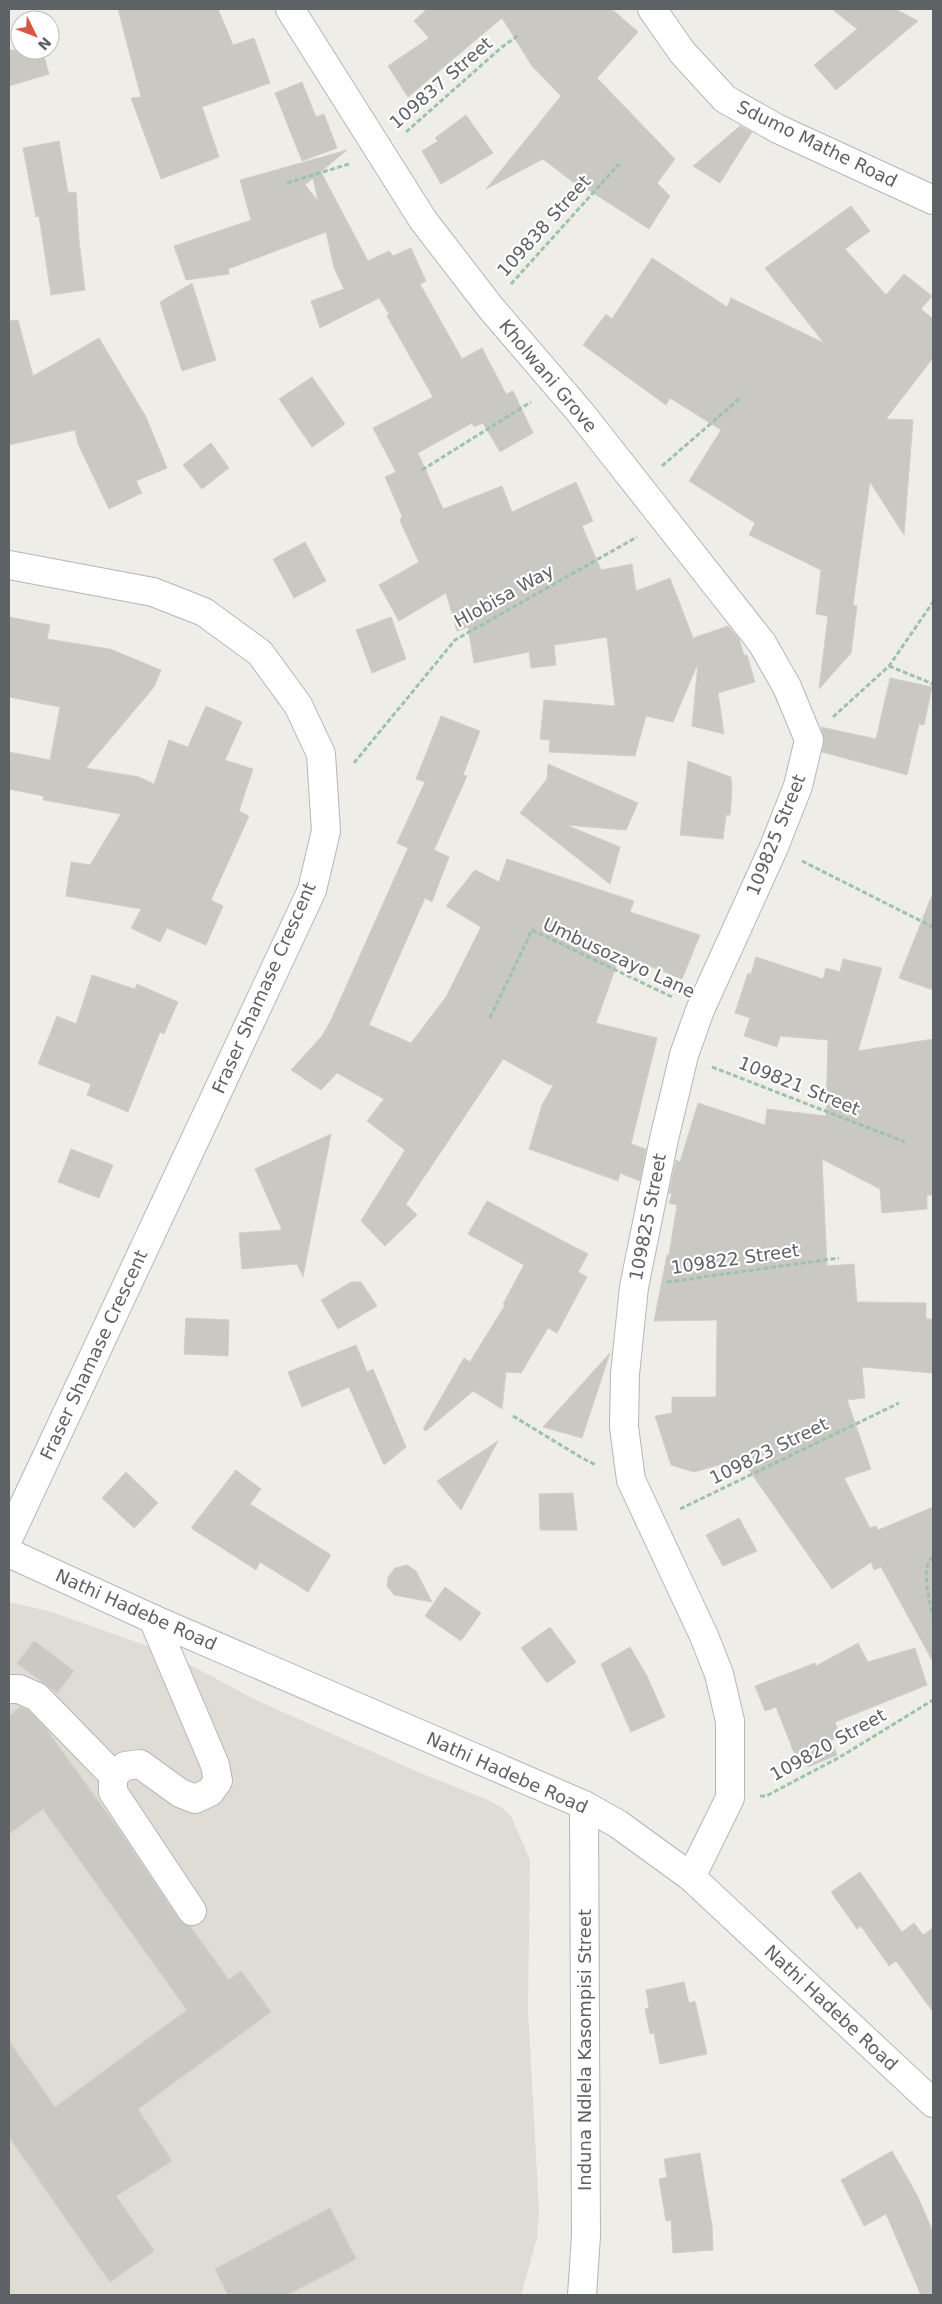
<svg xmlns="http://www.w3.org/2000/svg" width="942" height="2304" font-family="'DejaVu Sans',sans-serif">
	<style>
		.education { fill: #dedcd5 }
		.building { fill: #cac8c3; stroke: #d3cfc6; fill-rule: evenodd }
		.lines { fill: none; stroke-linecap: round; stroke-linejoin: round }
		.minor-casing { stroke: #b4b6ba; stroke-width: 30 }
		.path { stroke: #9fc2aa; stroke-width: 3; stroke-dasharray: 5 2.5; stroke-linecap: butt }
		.minor { stroke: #fff; stroke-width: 28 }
		.labels { text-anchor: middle; stroke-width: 4.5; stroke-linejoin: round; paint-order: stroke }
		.street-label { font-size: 18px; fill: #5e6165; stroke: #fff }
	</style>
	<rect width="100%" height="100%" fill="#efede7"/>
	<path class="education" d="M9 1602 48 1611 168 1653 258 1701 418 1772 488 1800 504 1809 512 1818 530 1860 528 2010 539 2210 537 2238 521 2295H9Z"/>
	<g class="building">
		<path d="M118 9H218L233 45 254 38 270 83 202 107 219 157 161 179 131 98 141 97Z"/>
		<path d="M427 9H612L638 32 597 78 675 159 657 183 670 196 649 229 584 187 582 189 543 159 486 189 561 96 532 66 502 18 408 97 388 66 429 38 414 21Z"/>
		<path d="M832 9H895L918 21 836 90 814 65 857 29Z"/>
		<path d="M9 50H42L49 74 9 86Z"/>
		<path d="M302 82 316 117 324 114 337 148 302 161 275 93Z"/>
		<path d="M466 115 493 153 441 184 422 151 438 141 435 138Z"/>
		<path d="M740 126 752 132 720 183 693 166Z"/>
		<path d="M59 141 68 193 76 192 79 240 85 290 51 295 39 216 36 217 23 148Z"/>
		<path d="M347 150 318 174 321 172 368 261 389 251 393 256 411 248 426 281 420 284 462 359 482 348 506 394 513 391 533 433 500 452 483 423 474 427 472 423 418 453 443 509 502 486 512 512 576 482 593 521 582 526 601 570 632 564 636 591 670 578 693 638 728 626 739 639 744 655H747L755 682 718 693 724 734 692 726 698 663 673 722 646 716 635 756 549 752 550 740 540 739 544 700 615 706 607 637 554 645 556 665 531 668 529 652 474 663 468 627 457 631 446 593 399 621 379 585 419 562 400 521 402 516 385 477 396 472 373 428 433 397 387 316 389 314 379 298 320 328 311 301 344 289 334 268 326 232 228 269 229 274 186 280 174 246 251 220 240 180ZM313 178 318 201 305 185Z"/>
		<path d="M851 206 870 231 845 249 886 295 904 274 932 296 921 309 933 319V358L886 419 913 420 904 535 870 482 853 605 857 606 851 653 819 689 828 616 816 614 821 570 749 535 755 523 689 481 721 430 670 398 666 405 583 345 606 314 612 319 652 258 727 307 731 298 824 343 765 268Z"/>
		<path d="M192 283 216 360 182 371 160 302Z"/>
		<path d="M18 320 33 376 99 338 146 417 167 468 136 481 142 493 109 509 78 444 75 430 9 445V321Z"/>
		<path d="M312 377 345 424 312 447 279 399Z"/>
		<path d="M211 443 229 468 202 489 183 465Z"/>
		<path d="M305 542 326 581 294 598 273 559Z"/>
		<path d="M9 617 50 625 47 639 110 649 161 670 154 687 86 768 139 777 154 784 169 740 188 747 206 706 242 722 225 760 253 769 239 811 249 816 211 900 223 906 206 945 167 928 160 942 131 928 141 909 66 896 71 862 90 865 121 814 43 800 44 796 9 789V752L50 760 60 707 9 697Z"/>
		<path d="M391 617 406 659 372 673 356 630Z"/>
		<path d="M890 678 932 687 924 725 919 724 907 775 822 752 824 743 821 727 876 739Z"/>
		<path d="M441 716 480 731 463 775 467 776 434 850 449 857 432 902 425 898 369 1025 411 1043 446 997 481 927 446 906 475 870 499 882 507 859 634 901 630 912 700 935 682 979 637 961 636 964 619 958 596 1023 657 1038 631 1144 646 1149 640 1181 620 1173 618 1181 529 1149 542 1105 554 1084 550 1085 503 1059 406 1204 417 1215 385 1246 361 1221 405 1150 367 1121 384 1099 337 1073 321 1090 291 1070 322 1036 331 1020 408 848 397 843 425 782 416 779Z"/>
		<path d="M688 761 731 777 732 790 730 815H726L723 839 680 835Z"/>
		<path d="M548 764 638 803 626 830 566 825 620 847 610 884 520 813 547 779Z"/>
		<path d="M932 895H933V990L899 978Z"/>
		<path d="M756 957 823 979 826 968 840 972 843 959 882 968 858 1051 933 1039V1195H927V1209L882 1213 880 1189 822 1159 827 1266 854 1264 857 1302 926 1303V1319H933V1373L862 1367 865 1398 847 1400 871 1469 844 1478 870 1528 876 1526 878 1530 933 1507V1662L881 1567 874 1570 871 1562 832 1589 749 1470 746 1457 694 1472 671 1465 655 1416 672 1413V1397H716L717 1320 654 1321 667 1255H669L677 1205 669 1203 672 1194 669 1193 676 1160 680 1162 698 1103 765 1125 767 1109 826 1116 828 1040 780 1036 777 1047 744 1036 750 1018 735 1013 748 973 751 974Z"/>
		<path d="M92 975 135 989 137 984 178 1002 164 1034 160 1032 128 1112 87 1095 91 1084 38 1064 57 1016 76 1024Z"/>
		<path d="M331 1134 303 1277 297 1264 242 1269 239 1233 282 1230 255 1169Z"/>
		<path d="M71 1149 113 1165 99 1198 58 1182Z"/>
		<path d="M487 1201 588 1254 578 1272 587 1277 557 1333 548 1328 521 1373 506 1372 502 1409 473 1391 426 1431 423 1429 464 1358 470 1362 505 1305 503 1304 524 1265 468 1234Z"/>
		<path d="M351 1282H361L377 1306 338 1329 321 1300Z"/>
		<path d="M186 1318 229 1320 228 1356 184 1354Z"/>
		<path d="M356 1345 367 1372 373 1369 406 1447 384 1465 349 1387 302 1407 288 1372Z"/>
		<path d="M610 1353 582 1438 543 1427Z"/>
		<path d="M498 1441 461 1510 437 1481Z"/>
		<path d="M236 1470 261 1489 250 1504 331 1555 308 1592 260 1562 256 1570 191 1528Z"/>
		<path d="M126 1472 158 1503 134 1528 102 1498Z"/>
		<path d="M573 1493 577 1530H540L539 1494Z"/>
		<path d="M739 1518 757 1551 723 1566 706 1535Z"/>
		<path d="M407 1565 416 1571 432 1602 394 1595 387 1586 388 1577 395 1568Z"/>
		<path d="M445 1587 481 1613 461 1641 425 1616Z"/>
		<path d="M550 1627 576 1662 547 1683 521 1648Z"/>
		<path d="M34 1641 74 1671 57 1693 17 1663Z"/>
		<path d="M858 1643 868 1662 915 1648 927 1685 835 1722 840 1737 831 1740 837 1755 808 1767 802 1752 795 1755 776 1707 765 1711 755 1686 815 1663 816 1666Z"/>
		<path d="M630 1647 647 1676 665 1717 631 1732 601 1664Z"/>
		<path d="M20 1707 28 1710 44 1726 117 1827 179 1920 190 1926 229 1980 241 1971 271 2012 138 2109 172 2161 116 2196 154 2251 110 2282 9 2137V2041L55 2107 187 2010 43 1809 9 1834V1716Z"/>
		<path d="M860 1872 902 1932 914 1923 923 1935 933 1928V2012L896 1961 889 1966 861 1926 857 1929 831 1892Z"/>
		<path d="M684 1982 689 2003 695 2001 707 2054 660 2064 654 2033 650 2034 645 2009 649 2008 646 1990Z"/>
		<path d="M892 2151 917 2195 933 2232V2295H921L886 2214 864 2226 841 2180Z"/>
		<path d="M700 2153 712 2226 713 2250 673 2253 671 2220 666 2221 659 2179 667 2177 664 2159Z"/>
		<path d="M330 2208 356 2259 287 2295H228L215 2269Z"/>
	</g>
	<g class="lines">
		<g class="minor-casing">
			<g id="minor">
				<path d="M290 9 423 220 490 307 580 412 762 643 787 687 809 740 798 786 774 847 700 1010 684 1055 664 1139 634 1287 625 1374 624 1427 631 1480 704 1636 719 1674 730 1721V1798L691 1877"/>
				<path d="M652 9 682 52 725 99 778 129 933 200"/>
				<path d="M9 565 153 592 204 612 260 653 298 705 321 754 326 831 312 890 9 1537"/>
				<path d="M9 1553 153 1619 584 1805 618 1824 691 1877 933 2103"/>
				<path d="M153 1619 215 1765 218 1781 210 1792 195 1799 180 1793 140 1764 125 1766 113 1775V1792L192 1911"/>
				<path d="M9 1689H19L37 1697 113 1775"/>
				<path d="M582 2295 586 2236 584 1805"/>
			</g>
		</g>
		<g class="path">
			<path d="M406 132 502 47 519 35"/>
			<path d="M287 183 349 164"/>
			<path d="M511 284 619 164"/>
			<path d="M662 466 739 399"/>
			<path d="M422 470 531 402"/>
			<path d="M889 666 933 684"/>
			<path d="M833 717 889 666 933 602"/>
			<path d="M354 763 455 640 637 537"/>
			<path d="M802 861 933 927"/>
			<path d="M490 1018 532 930 672 997"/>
			<path d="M712 1067 905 1142"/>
			<path d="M667 1282 839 1258"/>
			<path d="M513 1416 582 1458 596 1465"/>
			<path d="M680 1509 899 1403"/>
			<path d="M933 1557C919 1566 931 1604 933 1619"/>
			<path d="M760 1796H766L840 1757 933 1700"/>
		</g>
		<use href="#minor" class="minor"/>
	</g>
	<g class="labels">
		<g class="street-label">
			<text transform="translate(441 83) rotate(-41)" y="6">109837 Street</text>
			<text transform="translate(817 144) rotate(26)" y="6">Sdumo Mathe Road</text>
			<text transform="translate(544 226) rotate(-48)" y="6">109838 Street</text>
			<text transform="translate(548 376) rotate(50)" y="6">Kholwani Grove</text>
			<text transform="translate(504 596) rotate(-29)" y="6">Hlobisa Way</text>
			<text transform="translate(776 835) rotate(-68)" y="6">109825 Street</text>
			<text transform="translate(619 958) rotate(25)" y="6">Umbusozayo Lane</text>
			<text transform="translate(264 988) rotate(-66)" y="6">Fraser Shamase Crescent</text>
			<text transform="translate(799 1086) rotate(22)" y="6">109821 Street</text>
			<text transform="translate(648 1217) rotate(-79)" y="6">109825 Street</text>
			<text transform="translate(735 1259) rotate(-8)" y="6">109822 Street</text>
			<text transform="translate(94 1355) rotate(-65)" y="6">Fraser Shamase Crescent</text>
			<text transform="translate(769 1451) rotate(-26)" y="6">109823 Street</text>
			<text transform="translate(136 1610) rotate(24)" y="6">Nathi Hadebe Road</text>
			<text transform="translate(828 1745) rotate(-29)" y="6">109820 Street</text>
			<text transform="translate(507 1773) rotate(24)" y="6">Nathi Hadebe Road</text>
			<text transform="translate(831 2008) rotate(43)" y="6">Nathi Hadebe Road</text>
			<text transform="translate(585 2050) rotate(-90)" y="6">Induna Ndlela Kasompisi Street</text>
		</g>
	</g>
	<rect width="942" height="2304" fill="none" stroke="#5e6165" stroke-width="20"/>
	<g transform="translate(35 35) rotate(132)"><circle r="24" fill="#ffffff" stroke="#bfc0c1"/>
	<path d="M0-4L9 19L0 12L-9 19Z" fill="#d75544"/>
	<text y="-8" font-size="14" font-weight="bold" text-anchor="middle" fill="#5e6165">N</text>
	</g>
</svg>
